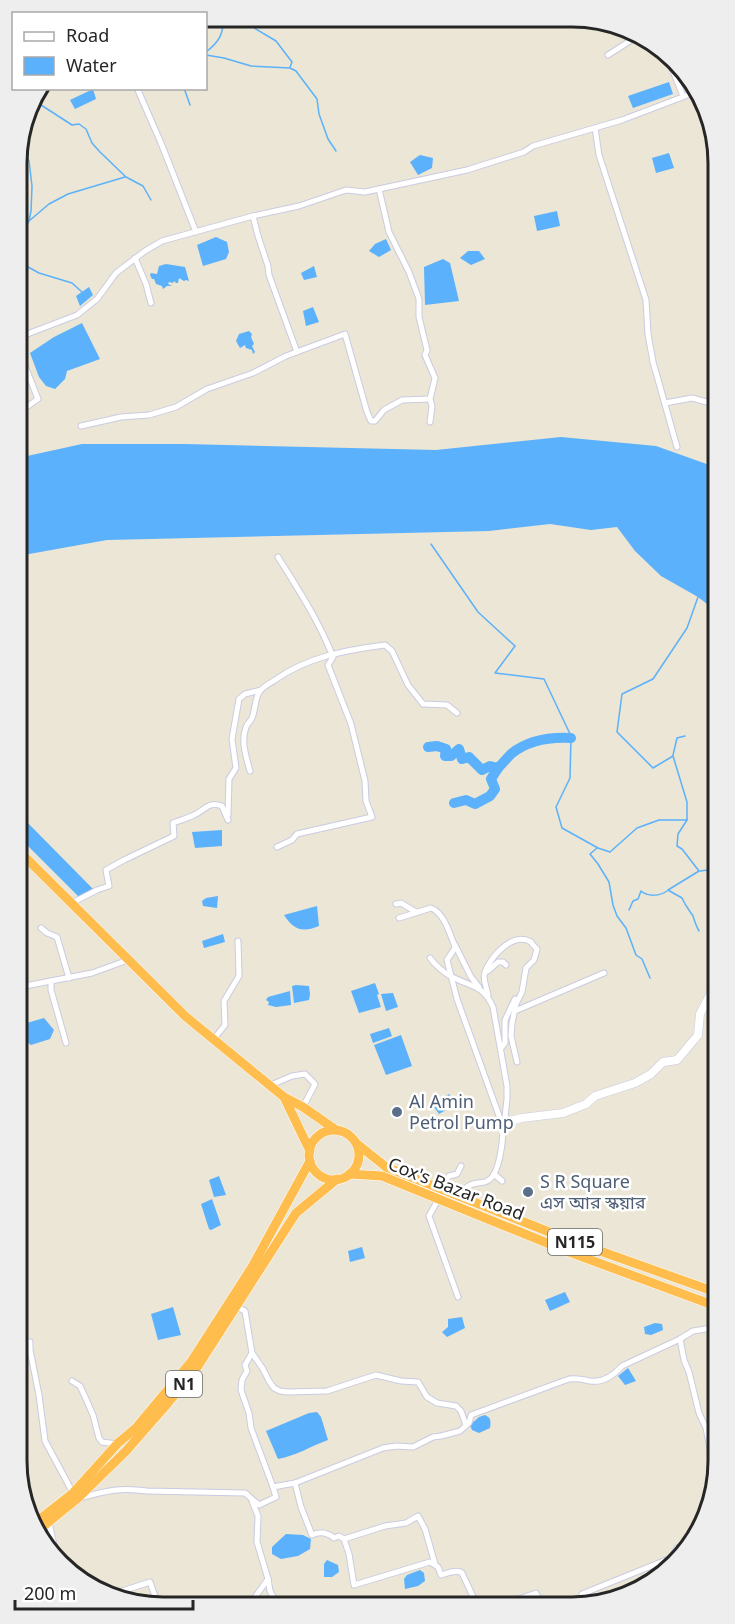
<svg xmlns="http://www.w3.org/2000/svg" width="735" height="1624" font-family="'Noto Sans','Noto Sans Bengali',sans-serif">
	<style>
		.water { fill: #5bb1fb }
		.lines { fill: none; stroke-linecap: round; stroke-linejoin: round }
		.stream { stroke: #5bb1fb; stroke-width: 1.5 }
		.river { stroke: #5bb1fb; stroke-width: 10 }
		.street-casing { stroke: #cbcbe2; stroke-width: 7 }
		.secondary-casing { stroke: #cbcbe2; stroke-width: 9 }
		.highway-casing { stroke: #fff; stroke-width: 10 }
		.street { stroke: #fff; stroke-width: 5 }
		.secondary { stroke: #fff; stroke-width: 8 }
		.highway { stroke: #ffbd4d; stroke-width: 9 }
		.service-dot { fill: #5c6f8a; stroke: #fff; stroke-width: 2 }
		.labels { text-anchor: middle; stroke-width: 5; stroke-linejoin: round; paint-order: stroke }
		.shield { fill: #fff; stroke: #676767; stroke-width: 1.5 }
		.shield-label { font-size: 16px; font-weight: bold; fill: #262626 }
		.service-label { font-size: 18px; fill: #4e5e75; stroke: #fff; text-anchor: start }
		.street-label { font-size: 18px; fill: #262626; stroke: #fff }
		.rim { fill: none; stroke: #262626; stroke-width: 3 }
	</style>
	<rect width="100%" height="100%" fill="#ebe6d5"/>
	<g class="water">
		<path d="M669 82 673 94 633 108 628 96Z"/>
		<path d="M93 89 96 99 75 109 70 100Z"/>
		<path d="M669 153 674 168 656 173 652 158Z"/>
		<path d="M420 155 433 158 432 168 418 175 410 162Z"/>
		<path d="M557 211 560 226 537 231 534 216Z"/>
		<path d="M216 237 227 242 229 252 226 259 203 266 197 245Z"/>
		<path d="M386 239 391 250 379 257 369 251 375 244Z"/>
		<path d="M468 251H479L485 259 471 265 460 258Z"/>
		<path d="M443 259 450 263 459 301 425 305 424 267Z"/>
		<path d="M166 264 185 267 189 281 186 280 184 281 179 278 178 283H176L174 281 173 283 169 282 168 284 172 286H167L163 289 162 286 156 284 154 279H152L150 275 151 273 157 274 159 266Z"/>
		<path d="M314 266 317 277 304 280 301 273Z"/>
		<path d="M89 287 93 295 80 306 76 296Z"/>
		<path d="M313 307 319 322 306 326 303 311Z"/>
		<path d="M82 323 100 359 67 371 65 379 55 389 46 386 39 377 30 353 54 337Z"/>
		<path d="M249 331 252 334 251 337 254 344 252 346 255 352 253 354 252 350 246 348 245 345 240 348 236 341 239 334Z"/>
		<path d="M561 437 656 446 715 467V610L698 597 661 576 635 551 617 527 591 530 550 524 489 531 107 540 18 556V458L82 444H185L436 450Z"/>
		<path d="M19 814 93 889 79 897 19 837Z"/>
		<path d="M222 830V846L195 848 192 832Z"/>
		<path d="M218 896 217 908 203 906 202 901 206 898Z"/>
		<path d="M317 906 319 926C302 933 294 930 284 915Z"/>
		<path d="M223 934 225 942 204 948 202 941Z"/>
		<path d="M375 983 379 994 377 995 381 1007 359 1013 351 991Z"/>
		<path d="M296 985 309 986 310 994 309 1000 294 1003 292 986Z"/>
		<path d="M290 991 291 1005 276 1007 268 1005 269 1002 266 1000 268 997Z"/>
		<path d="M393 993 398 1007 386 1011 381 994Z"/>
		<path d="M44 1018 54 1030 50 1039 31 1045 24 1040 20 1043V1025Z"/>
		<path d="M389 1028 392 1036 373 1043 370 1034Z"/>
		<path d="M401 1035 412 1066 386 1075 374 1045Z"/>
		<path d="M449 1094 455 1105 439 1114 432 1104Z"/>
		<path d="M219 1176 226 1195 214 1197 209 1180Z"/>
		<path d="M212 1199 221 1225 211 1230 209 1229 201 1204Z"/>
		<path d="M362 1247 365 1258 350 1262 348 1251Z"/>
		<path d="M565 1292 570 1302 550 1311 545 1300Z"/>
		<path d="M173 1307 181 1335 158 1340 151 1314Z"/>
		<path d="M462 1317 465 1328 447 1337 442 1332 448 1327V1319Z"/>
		<path d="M655 1323 662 1324 663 1330 651 1335 645 1334 644 1327Z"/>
		<path d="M628 1368 636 1381 625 1385 618 1376Z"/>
		<path d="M317 1412 321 1417 328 1440C311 1446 296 1456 278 1459L266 1431 309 1413Z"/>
		<path d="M485 1415C491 1418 491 1421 490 1428L479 1433 472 1430 470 1425 479 1417Z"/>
		<path d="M286 1534 303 1535 311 1539 310 1549 298 1556 281 1559 272 1554V1547Z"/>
		<path d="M327 1560 338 1565 339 1572 332 1577H324V1564Z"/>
		<path d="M420 1570 424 1573 425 1581 418 1586 405 1589 404 1579 407 1575Z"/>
	</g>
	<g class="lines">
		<g class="stream">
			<path d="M236 17 276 41 292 62 290 67"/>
			<path d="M206 52C219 42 224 34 223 17"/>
			<path d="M206 55 224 58 251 66 290 68 296 71 317 99 319 114 328 139 336 151"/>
			<path d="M184 88 190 105"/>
			<path d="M30 104 38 103 72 125 79 124 86 129 92 143 100 152 126 177 143 186 151 200"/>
			<path d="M29 221 49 204 68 194 125 177"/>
			<path d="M17 242 29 221 31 211 32 186 29 161 19 146"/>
			<path d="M17 257 19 262 39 273 72 283 82 292"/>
			<path d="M431 544 478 612 515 646 495 673 544 679 571 736 570 778 556 807 562 828 598 848 610 852 637 828 659 820H687"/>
			<path d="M698 597 687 628 653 679 622 694 617 732 653 768 673 756 687 802V820L678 834 677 846 682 849 699 871 668 890 682 898C686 907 689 910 693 916 695 922 696 926 699 931"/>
			<path d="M673 755 677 738 685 736"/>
			<path d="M597 848 590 854 598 864 609 882 613 905 617 916 626 928 636 955 642 959 650 978"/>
			<path d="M700 871 708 870 716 875"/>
			<path d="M629 910 633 901 638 899 641 891C648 897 660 896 667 891"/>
		</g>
		<g class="river">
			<path d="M428 747 437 746 446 749 445 756H451L459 749 462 759 469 757 482 770 490 766 498 768C503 763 507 758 511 754 528 740 551 737 571 738"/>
			<path d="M454 803 466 800 475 804 490 796 495 789 491 779 498 768"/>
		</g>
		<g class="street-casing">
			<g id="street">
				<path d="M665 51 683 96"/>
				<path d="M608 55 636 37"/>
				<path d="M137 88 161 143 196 232"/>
				<path d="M595 128 599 155 646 300 648 334 653 362 677 447"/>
				<path d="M379 189 389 232 409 272 419 299V317L427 350 425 355 435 378 430 399 432 406 430 422"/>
				<path d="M253 216 299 206 346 190 365 192 467 170 524 152 533 146 622 120 693 93"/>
				<path d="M135 258 146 284 151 303"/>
				<path d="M17 338 77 315 97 299 116 273 145 251 162 241 253 216 258 236 268 266 269 275 297 352"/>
				<path d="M18 348 38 399 28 406"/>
				<path d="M665 403 692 398 714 404"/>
				<path d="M81 426 121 417 149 415 176 407 207 389 253 373 286 356 345 334 367 412 371 421H375L384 410 402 400 430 399"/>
				<path d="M250 771C246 756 240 740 247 725 248 723 251 721 252 718 256 709 254 699 260 691 263 687 270 683 275 680 307 657 346 650 385 645L392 651 408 685 423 704 447 705 457 713"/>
				<path d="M228 815 229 779 236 768 232 739 239 699 245 694 261 690"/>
				<path d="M277 847 292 840 297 834 372 817 366 801 365 781 351 724 328 665 333 657C319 621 298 589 278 557"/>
				<path d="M72 903 97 890 109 886 106 870 124 860 174 836 173 823C180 820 189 818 196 814 206 809 209 801 222 806L228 820"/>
				<path d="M396 904 401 903 416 912"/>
				<path d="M399 918 431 908C444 913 449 932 454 944L455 948 447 960 457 999 502 1124C504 1136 500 1176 487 1181 486 1182 478 1183 478 1183 468 1184 464 1189 458 1196"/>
				<path d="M41 928 47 933 57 937 69 978"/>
				<path d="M455 945 471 977 479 987"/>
				<path d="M430 958C436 966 443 972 452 977 472 987 483 985 493 1007L507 1086V1099L504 1126"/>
				<path d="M488 971 498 962H503L506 965"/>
				<path d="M51 981V990L66 1043"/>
				<path d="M20 987 92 973 128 960"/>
				<path d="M488 995C487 988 482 979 485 972 490 957 513 931 531 942 531 943 537 949 537 949L534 960 526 968 522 992 516 1004 512 1023 511 1036 517 1062"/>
				<path d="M515 1011 604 973"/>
				<path d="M213 1040 225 1025 224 1001 239 976 238 941"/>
				<path d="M501 1048 505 1043V1020L515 999"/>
				<path d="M271 1085 292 1076 305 1074 315 1084 303 1107"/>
				<path d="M494 1174 502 1181"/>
				<path d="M438 1188 449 1176 457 1174 461 1166"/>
				<path d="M439 1198 429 1216 458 1297"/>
				<path d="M237 1307 245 1311 252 1353"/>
				<path d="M680 1339 684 1360 689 1372 699 1413 706 1428 716 1478"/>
				<path d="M21 1343 30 1342V1350L39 1395 45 1441 73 1493"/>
				<path d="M72 1381 80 1386 86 1399 93 1415 99 1438 102 1442 117 1444"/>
				<path d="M295 1483 301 1507 312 1535C320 1531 328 1533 334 1538L339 1536 344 1539 349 1554 354 1585 430 1562 438 1567 441 1575C448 1573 457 1569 462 1573L476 1603"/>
				<path d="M273 1487 251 1428 249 1413 241 1390 242 1380 247 1371 245 1365 252 1353 263 1369 269 1381 274 1388 280 1391 287 1392 327 1391 376 1375 401 1381 418 1382 427 1397 437 1403 456 1406 461 1411 466 1425"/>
				<path d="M80 1498C106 1491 119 1487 147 1491L245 1493 259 1505 276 1497 273 1487 295 1483 383 1448 396 1446 413 1447 433 1437 441 1436 460 1431 469 1423 471 1415 569 1379C579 1378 581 1379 590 1381 603 1383 614 1375 622 1366L680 1339 693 1331 718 1327"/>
				<path d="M252 1501 258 1516 257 1542 268 1579 270 1591 277 1604"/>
				<path d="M49 1523 56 1554"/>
				<path d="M344 1539 385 1526 406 1523 418 1516 425 1529 435 1564"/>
				<path d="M113 1594 150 1582 158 1605"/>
				<path d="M507 1603 536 1593 540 1603"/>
				<path d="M581 1603 582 1594 671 1558 677 1548 691 1543"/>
				<path d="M250 1604 268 1579"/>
			</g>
		</g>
		<g class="secondary-casing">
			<path id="secondary" d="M503 1131 506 1123 510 1121 522 1118 563 1113 586 1104 595 1096 635 1083 651 1074 663 1062 677 1060 698 1035 700 1014 714 987"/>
		</g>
		<g class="highway-casing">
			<g id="highway">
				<path d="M19 851 185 1016 284 1097 303 1107 336 1130"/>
				<path d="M284 1097 310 1151"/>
				<circle cx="334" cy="1155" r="25"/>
				<path d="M356 1143 386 1167 572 1241 718 1293"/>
				<path d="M349 1174 382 1176 569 1252 718 1307"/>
				<path d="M36 1522 73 1493 118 1443 136 1428 191 1362 252 1267 310 1161"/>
				<path d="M40 1529 78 1498 126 1451 168 1403 196 1369 296 1213 337 1179"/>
			</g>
		</g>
		<use href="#street" class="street"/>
		<use href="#secondary" class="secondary"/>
		<use href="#highway" class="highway"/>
	</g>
	<g class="service-dot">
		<circle cx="397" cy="1112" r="6"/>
		<circle cx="528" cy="1192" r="6"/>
	</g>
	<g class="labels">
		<g class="shield">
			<rect x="548" y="1229" width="54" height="26" rx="4.5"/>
			<rect x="166" y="1371" width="36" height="26" rx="4.5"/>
		</g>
		<g class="shield-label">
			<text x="575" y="1248">N115</text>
			<text x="184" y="1390">N1</text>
		</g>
		<g class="service-label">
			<text x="409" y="1108">Al Amin<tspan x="409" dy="21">Petrol Pump</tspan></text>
			<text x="540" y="1188">S R Square<tspan x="540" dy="21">এস আর স্কয়ার</tspan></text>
		</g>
		<g class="street-label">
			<text transform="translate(456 1189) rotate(21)" y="6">Cox's Bazar Road</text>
		</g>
	</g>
	<path d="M0 0H735V1624H0ZM163 27H572A136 136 0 0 1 708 163V1461A136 136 0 0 1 572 1597H163A136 136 0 0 1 27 1461V163A136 136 0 0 1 163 27Z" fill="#eee" fill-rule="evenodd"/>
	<path class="rim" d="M163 27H572A136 136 0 0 1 708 163V1461A136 136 0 0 1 572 1597H163A136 136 0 0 1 27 1461V163A136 136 0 0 1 163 27Z"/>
	<rect x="12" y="12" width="195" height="78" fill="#ffffff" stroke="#a8a8a8" stroke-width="1.5"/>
	<rect x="24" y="32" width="30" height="9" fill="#ffffff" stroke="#a8a8a8" stroke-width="1.5"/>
	<text x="66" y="42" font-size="18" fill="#262626">Road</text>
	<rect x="24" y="57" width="30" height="18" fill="#5bb1fb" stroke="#a8a8a8" stroke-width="1.5"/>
	<text x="66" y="72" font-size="18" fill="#262626">Water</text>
	<path d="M15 1600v9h178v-9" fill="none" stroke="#262626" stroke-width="3"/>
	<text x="24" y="1600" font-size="18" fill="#262626" stroke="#ffffff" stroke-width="4.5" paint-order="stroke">200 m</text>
</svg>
